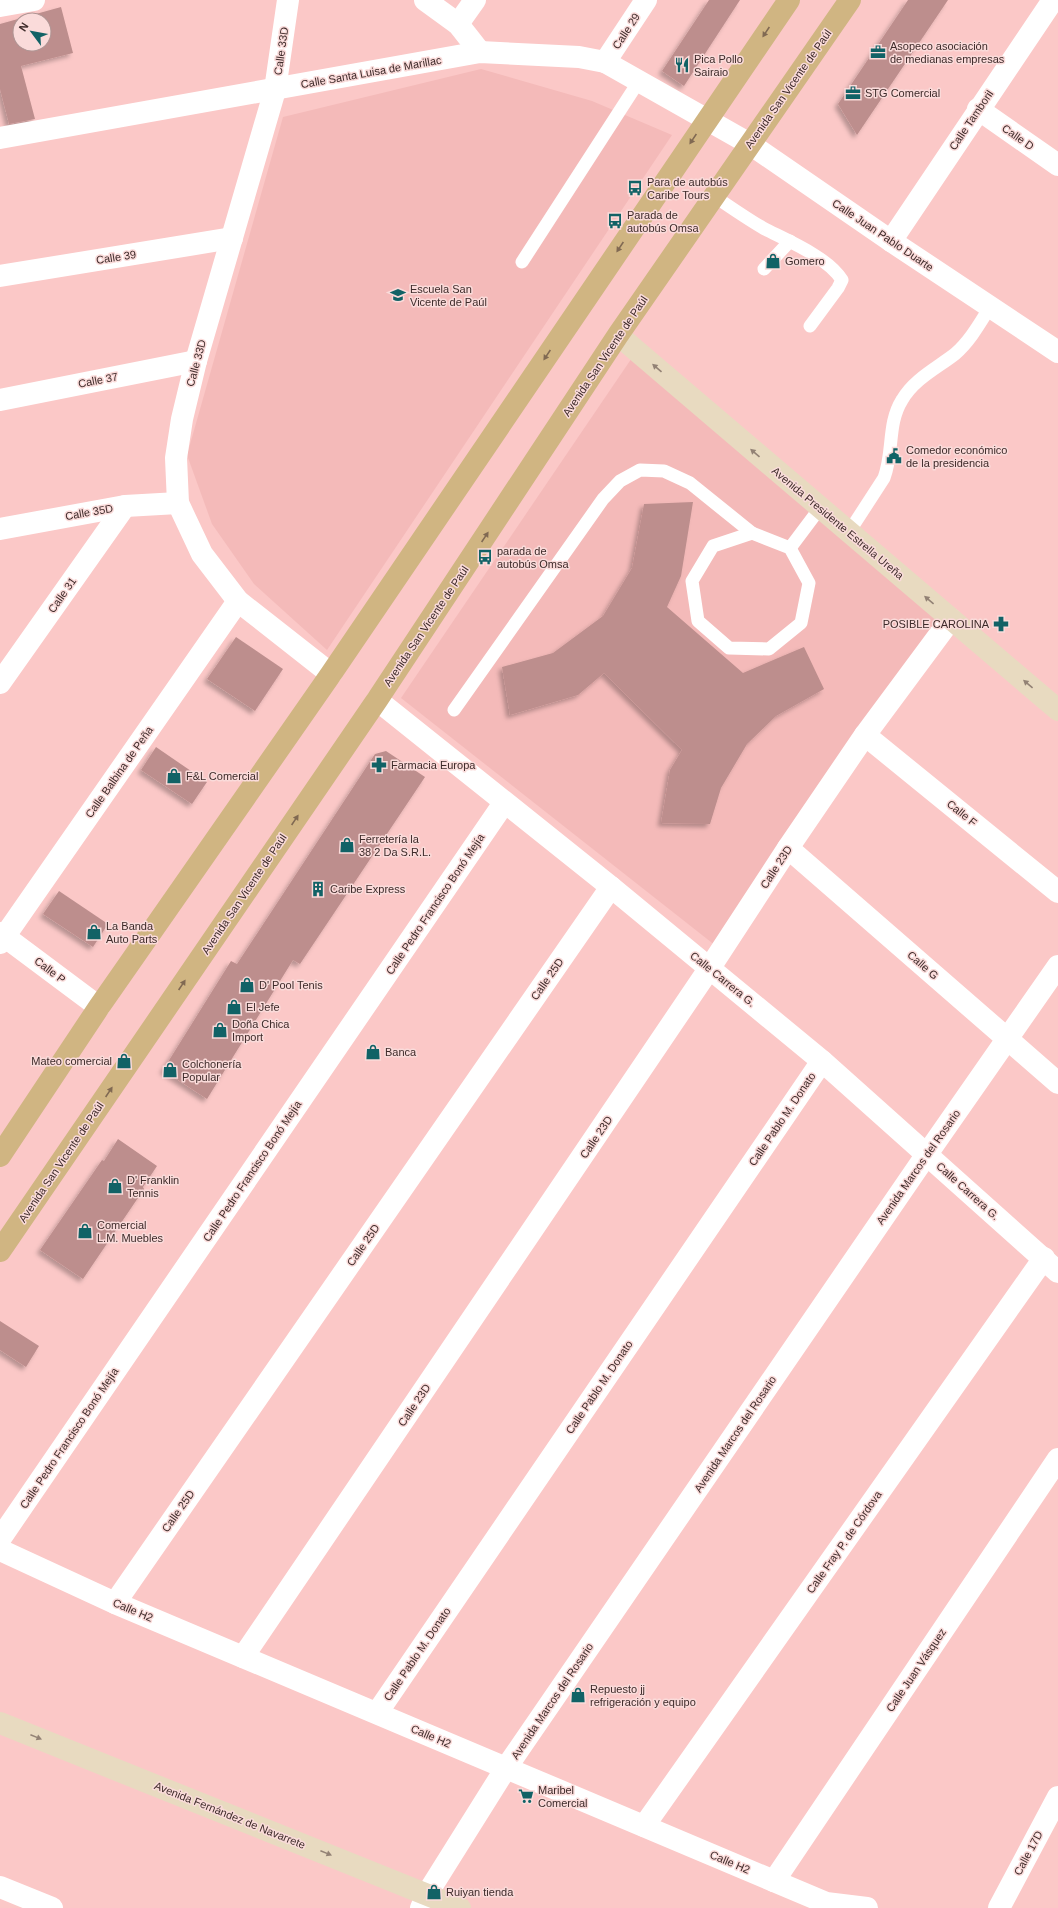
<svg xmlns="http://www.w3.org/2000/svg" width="1058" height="1908" font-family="Arial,sans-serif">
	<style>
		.built { fill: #f4bab9 }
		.building { fill: #bd8e8d; fill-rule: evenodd; filter: url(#shadow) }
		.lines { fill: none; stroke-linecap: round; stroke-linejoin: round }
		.service { stroke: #fff; stroke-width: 13 }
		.minor { stroke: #fff; stroke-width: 22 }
		.secondary { stroke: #e8dac0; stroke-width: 22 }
		.primary { stroke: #d0b582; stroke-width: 22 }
		.oneway { fill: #806952 }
		.oneway2 { fill: #938275 }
		.labels { text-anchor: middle; stroke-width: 3; stroke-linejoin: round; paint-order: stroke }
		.street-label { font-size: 11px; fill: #3e2b2a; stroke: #fadbda }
		.poi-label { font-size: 11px; fill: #3e2b2a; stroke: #fadbda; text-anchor: start }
	</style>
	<defs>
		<filter id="shadow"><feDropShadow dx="-3.5" dy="3.5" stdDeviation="2" flood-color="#0004"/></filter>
	</defs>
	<rect width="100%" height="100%" fill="#fbc8c7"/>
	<g class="built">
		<path d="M481 69 592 101 672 135 327 650 254 584 212 524 187 455 283 117Z"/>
		<path d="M640 346 949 609 716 946 401 698Z"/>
	</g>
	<g class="building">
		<path d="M709 0H740L684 86 662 71Z"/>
		<path d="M908 0H948L857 135 838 104Z"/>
		<path d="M61 7 73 53 21 66 35 119 9 124 0 89V24ZM20 20H44V44H20Z"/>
		<path d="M693 502 681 576 667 607 743 673 804 647 824 689 776 716 747 744 721 788 710 824 661 823 670 770 682 750 604 673 578 695 510 715 502 667 553 653 603 616 632 568 644 504Z"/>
		<path d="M236 637 283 669 255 711 207 679Z"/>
		<path d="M156 747 207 782 192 804 141 770Z"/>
		<path d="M386 751 425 777 300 964 293 960 207 1099 163 1070 231 961 237 964 375 754Z"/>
		<path d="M59 891 108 924 93 947 43 914Z"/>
		<path d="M118 1139 157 1166 143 1187 144 1189 83 1279 40 1250 102 1160 104 1161Z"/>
		<path d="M0 1321 39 1346 26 1367 0 1350Z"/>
	</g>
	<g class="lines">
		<g class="service">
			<path d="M714 196C730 207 746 218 763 228 786 240 828 257 842 280L838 288 810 326"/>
			<path d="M522 262 639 81"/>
			<path d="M764 269 790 241"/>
			<path d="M849 532 884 478C894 452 887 424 902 400 914 379 937 368 955 354 970 341 980 323 990 307"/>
			<path d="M752 533 790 548 809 583 801 623 769 649 729 648 698 621 692 581 713 546Z"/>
			<path d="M790 548 820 508"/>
			<path d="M454 710 603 499 620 481 640 470 664 471 690 483 752 533"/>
		</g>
		<g class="minor">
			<path d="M288 0 275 90 196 361 182 419 176 458 178 503 202 554 238 601 331 674"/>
			<path d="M425 0 458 24 480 52"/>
			<path d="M0 6 34 0"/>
			<path d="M458 24 475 0"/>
			<path d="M605 62 646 0"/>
			<path d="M978 109 1058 165"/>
			<path d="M0 138 480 52 579 57 605 62 750 144 891 241 1058 352"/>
			<path d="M891 241 1053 0"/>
			<path d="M0 276 232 238"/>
			<path d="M0 400 196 361"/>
			<path d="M0 529 125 506 178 503"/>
			<path d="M0 683 125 506"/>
			<path d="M377 700 611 887 822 1061 1058 1272"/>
			<path d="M865 735 1058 892"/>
			<path d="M788 848 1058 1083"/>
			<path d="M0 933 99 1007"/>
			<path d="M0 943 238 601"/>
			<path d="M0 1539 504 803"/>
			<path d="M0 1550 115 1603 826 1903 867 1908"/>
			<path d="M115 1603 611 887"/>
			<path d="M243 1657 709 969 788 848 865 735 951 619"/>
			<path d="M377 1713 822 1061"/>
			<path d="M644 1826 1044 1258"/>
			<path d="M774 1881 1058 1459"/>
			<path d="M0 1887 52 1908"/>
			<path d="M421 1908 427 1894 506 1768 927 1154 1058 966"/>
			<path d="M999 1908 1058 1797"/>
		</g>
		<g class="secondary">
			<path d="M618 335 1058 710"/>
			<path d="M0 1723 460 1908"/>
		</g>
		<g class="primary">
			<path d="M0 1156 99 1007 331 674 789 0"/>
			<path d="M0 1251 377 700 618 335 850 0"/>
		</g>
	</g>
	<defs><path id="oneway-solid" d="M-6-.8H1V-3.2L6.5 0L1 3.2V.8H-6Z"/></defs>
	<g class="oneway">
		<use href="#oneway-solid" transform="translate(766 32) rotate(124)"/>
		<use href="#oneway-solid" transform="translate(693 139) rotate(124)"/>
		<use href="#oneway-solid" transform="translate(620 247) rotate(124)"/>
		<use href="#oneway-solid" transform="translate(547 355) rotate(124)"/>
		<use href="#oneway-solid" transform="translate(485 537) rotate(-56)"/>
		<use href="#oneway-solid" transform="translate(295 820) rotate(-56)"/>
		<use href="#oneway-solid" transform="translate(182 985) rotate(-56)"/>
		<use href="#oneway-solid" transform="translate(109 1092) rotate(-56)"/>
	</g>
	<g class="oneway2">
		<use href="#oneway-solid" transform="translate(657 368) rotate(-139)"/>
		<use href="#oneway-solid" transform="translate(755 453) rotate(-139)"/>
		<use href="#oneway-solid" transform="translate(929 600) rotate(-140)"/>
		<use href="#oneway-solid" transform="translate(1028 684) rotate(-140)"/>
		<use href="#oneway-solid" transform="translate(36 1737) rotate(22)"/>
		<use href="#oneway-solid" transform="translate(326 1853) rotate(22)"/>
	</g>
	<defs>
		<g id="office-bare" transform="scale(1.2)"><path d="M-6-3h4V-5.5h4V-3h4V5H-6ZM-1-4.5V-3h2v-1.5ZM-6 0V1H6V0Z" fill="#116266" stroke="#fadbda" stroke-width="2.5" paint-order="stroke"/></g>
		<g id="restaurant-bare" transform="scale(1.2)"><path d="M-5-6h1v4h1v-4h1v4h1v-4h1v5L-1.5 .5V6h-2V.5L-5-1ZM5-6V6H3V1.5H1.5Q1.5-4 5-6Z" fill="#116266" stroke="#fadbda" stroke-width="2.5" paint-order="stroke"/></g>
		<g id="bus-bare" transform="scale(1.2)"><path d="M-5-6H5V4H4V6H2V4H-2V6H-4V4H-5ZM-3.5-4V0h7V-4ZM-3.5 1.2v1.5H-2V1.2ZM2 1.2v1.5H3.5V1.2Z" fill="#116266" stroke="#fadbda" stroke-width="2.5" paint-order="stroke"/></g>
		<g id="shop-bare" transform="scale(1.2)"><path d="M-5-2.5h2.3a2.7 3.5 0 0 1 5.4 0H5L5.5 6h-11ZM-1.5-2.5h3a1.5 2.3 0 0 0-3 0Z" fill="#116266" stroke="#fadbda" stroke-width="2.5" paint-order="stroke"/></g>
		<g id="school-bare" transform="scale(1.2)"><path d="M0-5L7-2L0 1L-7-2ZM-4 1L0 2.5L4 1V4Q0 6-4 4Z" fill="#116266" stroke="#fadbda" stroke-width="2.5" paint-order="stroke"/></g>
		<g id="civic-bare" transform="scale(1.2)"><path d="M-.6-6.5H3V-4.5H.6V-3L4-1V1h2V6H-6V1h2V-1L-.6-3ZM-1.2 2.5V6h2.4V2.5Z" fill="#116266" stroke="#fadbda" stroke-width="2.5" paint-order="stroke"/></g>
		<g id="pharmacy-bare" transform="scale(1.2)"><path d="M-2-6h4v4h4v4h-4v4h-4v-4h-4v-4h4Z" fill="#116266" stroke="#fadbda" stroke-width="2.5" paint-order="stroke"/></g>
		<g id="building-bare" transform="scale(1.2)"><path d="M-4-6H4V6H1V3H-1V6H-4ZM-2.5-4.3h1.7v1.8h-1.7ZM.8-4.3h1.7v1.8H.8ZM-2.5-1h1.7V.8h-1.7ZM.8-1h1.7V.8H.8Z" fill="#116266" stroke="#fadbda" stroke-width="2.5" paint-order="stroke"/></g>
		<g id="supermarket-bare" transform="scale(1.2)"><path d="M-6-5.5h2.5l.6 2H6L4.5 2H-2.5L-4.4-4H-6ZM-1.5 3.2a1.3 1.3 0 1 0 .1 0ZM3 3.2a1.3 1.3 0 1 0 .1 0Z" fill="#116266" stroke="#fadbda" stroke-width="2.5" paint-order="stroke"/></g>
	</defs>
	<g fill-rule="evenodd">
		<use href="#office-bare" x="878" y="52"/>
		<use href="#restaurant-bare" x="682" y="65"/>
		<use href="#office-bare" x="853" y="93"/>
		<use href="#bus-bare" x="635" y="188"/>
		<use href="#bus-bare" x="615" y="221"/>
		<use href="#shop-bare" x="773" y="261"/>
		<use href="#school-bare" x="398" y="295"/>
		<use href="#civic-bare" x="894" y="456"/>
		<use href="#bus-bare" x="485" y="557"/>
		<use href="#pharmacy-bare" x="1001" y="624"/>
		<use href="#pharmacy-bare" x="379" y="765"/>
		<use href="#shop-bare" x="174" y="776"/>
		<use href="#shop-bare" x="347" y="845"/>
		<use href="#building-bare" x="318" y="889"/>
		<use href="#shop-bare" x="94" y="932"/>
		<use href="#shop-bare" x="247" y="985"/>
		<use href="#shop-bare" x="234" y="1007"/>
		<use href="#shop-bare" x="220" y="1030"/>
		<use href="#shop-bare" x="373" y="1052"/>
		<use href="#shop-bare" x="124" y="1061"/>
		<use href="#shop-bare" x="170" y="1070"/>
		<use href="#shop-bare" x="115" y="1186"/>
		<use href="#shop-bare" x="85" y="1231"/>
		<use href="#shop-bare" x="578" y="1695"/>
		<use href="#supermarket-bare" x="526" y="1796"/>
		<use href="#shop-bare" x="434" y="1892"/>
	</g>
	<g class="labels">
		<g class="street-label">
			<text transform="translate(626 31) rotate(-57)" y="4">Calle 29</text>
			<text transform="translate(281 51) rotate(-82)" y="4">Calle 33D</text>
			<text transform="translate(371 72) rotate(-10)" y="4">Calle Santa Luisa de Marillac</text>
			<text transform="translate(788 89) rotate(-55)" y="4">Avenida San Vicente de Paúl</text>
			<text transform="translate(971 120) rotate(-56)" y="4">Calle Tamboril</text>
			<text transform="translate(1018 137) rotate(35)" y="4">Calle D</text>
			<text transform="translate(883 235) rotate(34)" y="4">Calle Juan Pablo Duarte</text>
			<text transform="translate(116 257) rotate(-9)" y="4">Calle 39</text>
			<text transform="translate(605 356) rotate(-56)" y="4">Avenida San Vicente de Paúl</text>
			<text transform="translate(196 363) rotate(-75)" y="4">Calle 33D</text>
			<text transform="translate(98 380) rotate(-11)" y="4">Calle 37</text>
			<text transform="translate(89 512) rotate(-10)" y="4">Calle 35D</text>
			<text transform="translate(838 523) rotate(40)" y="4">Avenida Presidente Estrella Ureña</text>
			<text transform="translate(62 595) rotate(-55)" y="4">Calle 31</text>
			<text transform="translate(426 626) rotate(-56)" y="4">Avenida San Vicente de Paúl</text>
			<text transform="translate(119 772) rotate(-55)" y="4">Calle Balbina de Peña</text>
			<text transform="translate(962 813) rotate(39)" y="4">Calle F</text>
			<text transform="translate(776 867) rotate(-57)" y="4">Calle 23D</text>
			<text transform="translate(244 894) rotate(-56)" y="4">Avenida San Vicente de Paúl</text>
			<text transform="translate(435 904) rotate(-56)" y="4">Calle Pedro Francisco Bonó Mejía</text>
			<text transform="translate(923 965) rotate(41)" y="4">Calle G</text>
			<text transform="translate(50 970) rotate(37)" y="4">Calle P</text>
			<text transform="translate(547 979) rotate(-55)" y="4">Calle 25D</text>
			<text transform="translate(723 979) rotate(39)" y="4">Calle Carrera G.</text>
			<text transform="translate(782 1119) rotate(-56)" y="4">Calle Pablo M. Donato</text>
			<text transform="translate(596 1137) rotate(-56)" y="4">Calle 23D</text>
			<text transform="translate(61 1162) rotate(-56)" y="4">Avenida San Vicente de Paúl</text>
			<text transform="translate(918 1167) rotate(-55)" y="4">Avenida Marcos del Rosario</text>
			<text transform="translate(252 1171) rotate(-56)" y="4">Calle Pedro Francisco Bonó Mejía</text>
			<text transform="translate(968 1191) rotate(42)" y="4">Calle Carrera G.</text>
			<text transform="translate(363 1245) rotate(-55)" y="4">Calle 25D</text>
			<text transform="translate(599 1387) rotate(-56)" y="4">Calle Pablo M. Donato</text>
			<text transform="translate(414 1405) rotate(-56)" y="4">Calle 23D</text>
			<text transform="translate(735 1434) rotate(-56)" y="4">Avenida Marcos del Rosario</text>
			<text transform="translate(69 1438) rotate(-56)" y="4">Calle Pedro Francisco Bonó Mejía</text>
			<text transform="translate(178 1511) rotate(-55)" y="4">Calle 25D</text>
			<text transform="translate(844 1542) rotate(-55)" y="4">Calle Fray P. de Córdova</text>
			<text transform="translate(133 1610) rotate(23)" y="4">Calle H2</text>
			<text transform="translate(417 1654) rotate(-56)" y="4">Calle Pablo M. Donato</text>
			<text transform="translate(916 1670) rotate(-56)" y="4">Calle Juan Vásquez</text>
			<text transform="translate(552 1701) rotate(-56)" y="4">Avenida Marcos del Rosario</text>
			<text transform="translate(431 1736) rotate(23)" y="4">Calle H2</text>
			<text transform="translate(230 1815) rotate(22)" y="4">Avenida Fernández de Navarrete</text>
			<text transform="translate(1028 1853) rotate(-62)" y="4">Calle 17D</text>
			<text transform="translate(730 1862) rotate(23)" y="4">Calle H2</text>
		</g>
		<g class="poi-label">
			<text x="890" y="50">Asopeco asociación<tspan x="890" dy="13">de medianas empresas</tspan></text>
			<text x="694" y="63">Pica Pollo<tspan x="694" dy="13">Sairaio</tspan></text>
			<text x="865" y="97">STG Comercial</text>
			<text x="647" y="186">Para de autobús<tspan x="647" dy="13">Caribe Tours</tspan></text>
			<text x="627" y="219">Parada de<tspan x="627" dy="13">autobús Omsa</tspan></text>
			<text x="785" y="265">Gomero</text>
			<text x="410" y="293">Escuela San<tspan x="410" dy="13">Vicente de Paúl</tspan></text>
			<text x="906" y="454">Comedor económico<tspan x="906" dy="13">de la presidencia</tspan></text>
			<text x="497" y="555">parada de<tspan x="497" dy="13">autobús Omsa</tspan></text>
			<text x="989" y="628" text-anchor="end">POSIBLE CAROLINA</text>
			<text x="391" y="769">Farmacia Europa</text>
			<text x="186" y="780">F&amp;L Comercial</text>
			<text x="359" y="843">Ferretería la<tspan x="359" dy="13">38 2 Da S.R.L.</tspan></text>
			<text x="330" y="893">Caribe Express</text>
			<text x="106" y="930">La Banda<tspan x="106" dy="13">Auto Parts</tspan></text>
			<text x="259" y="989">D' Pool Tenis</text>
			<text x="246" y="1011">El Jefe</text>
			<text x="232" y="1028">Doña Chica<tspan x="232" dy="13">Import</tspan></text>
			<text x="385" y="1056">Banca</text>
			<text x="112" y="1065" text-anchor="end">Mateo comercial</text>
			<text x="182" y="1068">Colchonería<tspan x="182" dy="13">Popular</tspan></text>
			<text x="127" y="1184">D' Franklin<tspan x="127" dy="13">Tennis</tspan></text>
			<text x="97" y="1229">Comercial<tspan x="97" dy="13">L.M. Muebles</tspan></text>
			<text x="590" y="1693">Repuesto jj<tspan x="590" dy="13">refrigeración y equipo</tspan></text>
			<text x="538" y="1794">Maribel<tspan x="538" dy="13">Comercial</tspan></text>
			<text x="446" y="1896">Ruiyan tienda</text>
		</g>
	</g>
	<g transform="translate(32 32) rotate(302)"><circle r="19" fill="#fadbda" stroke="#af9594"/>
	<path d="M0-3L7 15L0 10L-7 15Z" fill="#116266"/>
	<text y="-6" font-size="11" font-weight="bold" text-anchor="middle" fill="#3e2b2a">N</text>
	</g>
</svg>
